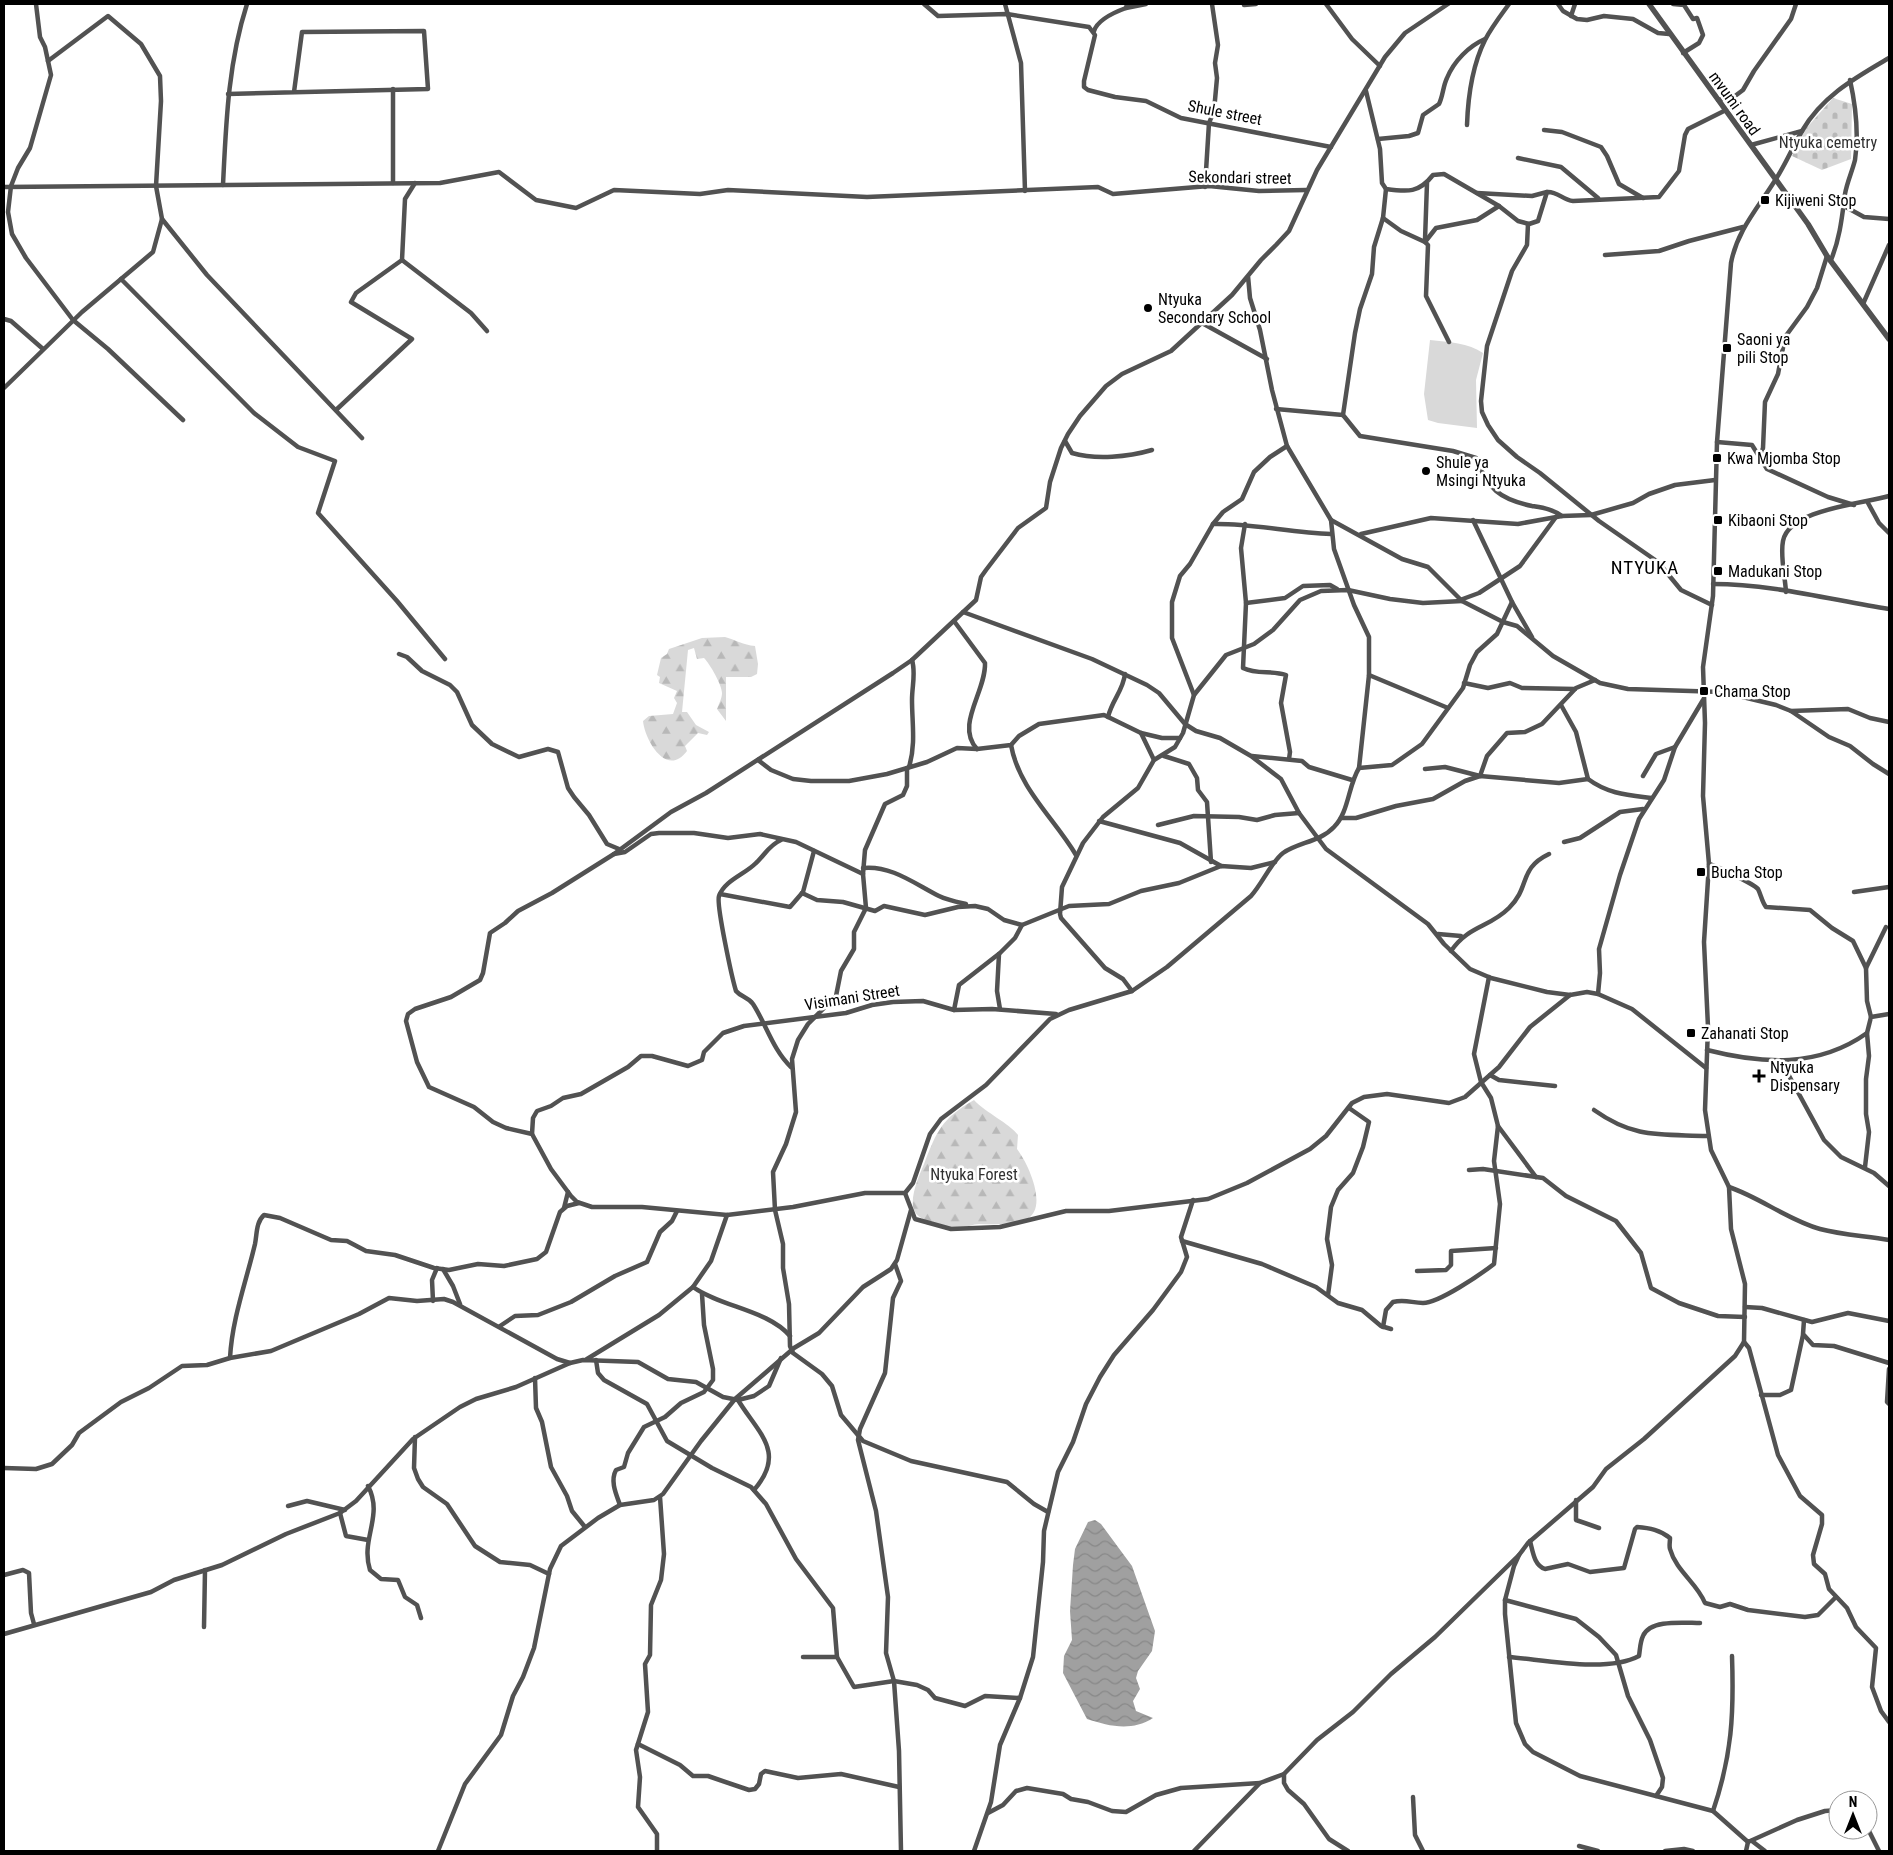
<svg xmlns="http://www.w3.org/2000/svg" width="1893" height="1855" font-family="'Roboto Condensed',sans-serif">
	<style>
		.forest { fill: url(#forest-firs) }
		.cemetery { fill: url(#cemetery-stones) }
		.pitch { fill: #d9d9d9 }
		.water { fill: url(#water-waves) }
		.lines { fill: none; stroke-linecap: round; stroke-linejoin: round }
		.minor { stroke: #525252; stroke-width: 4.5 }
		.tertiary { stroke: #525252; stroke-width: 5.5 }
		.poi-dot { fill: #000; stroke: #fff; stroke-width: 2 }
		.labels { text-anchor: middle; stroke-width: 5; stroke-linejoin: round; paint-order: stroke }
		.street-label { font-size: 16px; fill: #000; stroke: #fff }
		.park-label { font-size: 16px; fill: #303030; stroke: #fff }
		.poi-label { font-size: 16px; fill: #000; stroke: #fff; text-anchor: start }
		.quarter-label { font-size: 19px; letter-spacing: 1px; fill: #000; stroke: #fff }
	</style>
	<defs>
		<pattern id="forest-firs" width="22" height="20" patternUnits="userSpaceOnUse" patternTransform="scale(1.25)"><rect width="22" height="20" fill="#d9d9d9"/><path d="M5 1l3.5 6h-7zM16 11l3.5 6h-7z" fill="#b8b8b8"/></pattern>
		<pattern id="cemetery-stones" width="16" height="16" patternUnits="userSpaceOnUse" patternTransform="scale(1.25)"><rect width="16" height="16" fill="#d9d9d9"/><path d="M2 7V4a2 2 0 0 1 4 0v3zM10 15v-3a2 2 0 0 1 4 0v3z" fill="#b8b8b8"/></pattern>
		<pattern id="water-waves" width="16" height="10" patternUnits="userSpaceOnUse" patternTransform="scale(1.25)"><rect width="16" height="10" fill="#a0a0a0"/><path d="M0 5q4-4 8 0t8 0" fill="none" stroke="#888"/></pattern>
	</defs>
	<rect width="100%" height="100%" fill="#fff"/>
	<g class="forest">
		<path d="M725 637C736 640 743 645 755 646L758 664 757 674 751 677H726V721L717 709C719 704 722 698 722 693 722 685 710 664 704 658L697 659 694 648 688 650 682 712H687L696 725 709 732 707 735 698 733 685 746 687 751C667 778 645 741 643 721L649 716 673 714 677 703 674 698 677 691 659 683 660 677 657 675 661 658 667 654 669 649 702 638Z"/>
		<path d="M974 1100C986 1113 1009 1123 1018 1135L1017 1149C1028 1163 1050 1210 1025 1220 1010 1226 994 1224 979 1224 973 1224 967 1227 961 1228 949 1228 921 1223 915 1212 908 1200 919 1176 924 1164 937 1131 941 1119 974 1100Z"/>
	</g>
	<path class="cemetery" d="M1833 98 1852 104 1851 159 1822 170 1792 156 1803 132Z"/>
	<path class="pitch" d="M1430 340C1448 342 1469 343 1483 353L1476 380 1477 428 1438 423 1428 420 1424 394Z"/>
	<path class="water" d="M1095 1520 1101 1524 1132 1566 1155 1631 1152 1651 1138 1671 1136 1678 1140 1689 1133 1701 1136 1711 1153 1718C1131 1732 1109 1726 1087 1719L1063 1673 1064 1656 1072 1640 1070 1611 1073 1565 1075 1549 1088 1522Z"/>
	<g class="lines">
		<g class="minor">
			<path d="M36 4 40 37 45 47 51 75 30 148 18 168 11 186 8 212 12 234 26 258 73 320 108 349 183 420"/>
			<path d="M924 4 938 16 1007 14 1089 27 1095 35 1084 81V87L1088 90 1115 97 1146 101 1181 118 1331 147"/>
			<path d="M1005 4 1021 63 1025 191"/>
			<path d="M1326 4 1352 39 1380 66"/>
			<path d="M1558 4 1563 11 1577 19 1587 20 1604 16 1633 19 1658 33 1669 34"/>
			<path d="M1673 4 1684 5 1693 19 1697 18 1703 35 1699 43 1683 53"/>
			<path d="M1244 5 1256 4"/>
			<path d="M1126 8 1146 4"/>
			<path d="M1571 16 1575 4"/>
			<path d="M1094 31C1098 19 1115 12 1126 8L1127 4"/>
			<path d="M48 61 108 16 141 44 160 76 161 101 156 186 162 219 207 275 362 438"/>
			<path d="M393 89V183"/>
			<path d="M1366 91 1380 149 1382 183 1386 189C1408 192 1419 193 1433 175L1444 174 1499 206 1518 221 1529 224 1538 221 1547 192C1557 191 1563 200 1573 201L1659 197 1679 171 1685 135 1688 129 1724 111"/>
			<path d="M228 94 428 89 424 31 302 32 294 92"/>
			<path d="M1718 100 1735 96 1743 90 1754 71 1791 19 1796 4"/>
			<path d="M1467 125C1468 96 1472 66 1485 40 1491 28 1501 15 1509 4"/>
			<path d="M1544 130 1562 132 1601 147 1607 156 1619 184 1643 198"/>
			<path d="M1378 139 1409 136 1418 133 1423 115 1439 104C1443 96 1443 86 1447 78 1454 61 1469 46 1485 39"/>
			<path d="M1751 145 1802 131"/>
			<path d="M1518 158 1561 167 1598 198"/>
			<path d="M223 185C226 124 228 63 247 4"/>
			<path d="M4 187 440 183 499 172 536 200 576 208 614 190 700 194 728 190 867 197 1098 187 1113 194 1209 186 1259 191 1306 190"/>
			<path d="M1205 187 1209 123 1214 111 1217 78 1215 63 1218 45 1212 4"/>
			<path d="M1386 189 1383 218 1374 247 1372 274 1360 309 1355 333 1343 415 1360 436 1453 451 1476 458C1488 489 1499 499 1532 506 1544 508 1552 509 1562 516"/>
			<path d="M1477 193 1532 196 1547 192"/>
			<path d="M1844 206 1864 217 1889 219"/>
			<path d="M1383 218 1401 231 1425 242 1428 245 1426 296 1449 342"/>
			<path d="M1528 224 1527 245 1512 271 1487 346 1481 401 1482 412 1488 425 1498 440 1517 457 1540 473 1599 521 1658 562 1681 590 1712 605"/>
			<path d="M1425 240 1427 183"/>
			<path d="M1425 242 1436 228 1477 220 1499 206"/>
			<path d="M1605 255 1659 251 1689 241 1743 227"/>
			<path d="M402 260 471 313 487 331"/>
			<path d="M1831 260C1840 238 1842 217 1845 194 1847 182 1852 172 1855 160 1859 133 1856 107 1850 80"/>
			<path d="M1248 276 1250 298 1260 330 1272 390 1287 446 1331 520 1334 549 1354 605 1369 637V675L1359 768C1348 786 1349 812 1334 827 1320 842 1299 842 1283 853 1272 861 1262 884 1251 896L1167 967 1132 991 1069 1010 1050 1019 986 1085 941 1119 930 1134 913 1183 905 1193H865L793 1207 727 1215 642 1207H592L577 1202 571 1196 551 1169 532 1134 506 1128 493 1122 474 1107 429 1087 417 1062 406 1021 408 1014 415 1009 451 997 480 980 483 973 490 933 505 923 518 911 552 893 614 854 671 812 706 793 893 673 912 660 976 600 981 577 986 570 1018 528 1046 508 1050 482 1061 448 1068 434 1080 416 1106 386 1122 374 1171 351 1232 295 1261 260 1276 245 1289 231 1317 170 1385 57 1405 33 1448 4"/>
			<path d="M121 279 254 413 298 447 335 461 318 513 397 601 445 659"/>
			<path d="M1863 304 1889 245"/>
			<path d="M4 319 11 321 43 349"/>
			<path d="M1202 323 1267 359"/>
			<path d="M4 388 82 312 153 252 162 219"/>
			<path d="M1276 409 1343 415"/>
			<path d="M336 410 412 339 351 302 356 293 402 260 405 199 415 183"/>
			<path d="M1065 441 1072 453C1096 460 1128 457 1152 450"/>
			<path d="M1717 442 1752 445 1767 469 1828 497 1854 505"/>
			<path d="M1760 457 1763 448 1765 402 1778 374 1785 337 1807 307 1817 288 1827 256"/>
			<path d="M1868 503 1879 523 1889 533"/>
			<path d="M1331 520 1402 559 1428 567 1462 601 1503 622 1517 626 1553 656 1600 683 1628 689 1722 692 1776 705 1791 711 1829 737 1850 746 1873 764 1889 774"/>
			<path d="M1473 520 1512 602 1532 637"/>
			<path d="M1213 524 1223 512 1242 499 1254 472 1270 457 1287 446"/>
			<path d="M1245 524 1241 548 1246 603 1243 668C1257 675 1272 670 1286 675L1281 703 1290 752 1289 759"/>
			<path d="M1361 534 1431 518 1518 524 1562 516 1591 515 1633 503 1649 494 1675 485 1715 480"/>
			<path d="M1713 584C1771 584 1832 600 1889 609"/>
			<path d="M1786 592C1785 576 1780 556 1783 541 1789 509 1863 504 1889 496"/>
			<path d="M1460 600 1479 593 1520 566 1556 517"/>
			<path d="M1246 603 1285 598 1303 586 1330 585 1337 589"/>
			<path d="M963 612 1092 659 1147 685 1159 693 1185 724 1196 731 1220 738 1251 756 1281 779 1299 813 1326 849 1428 924 1444 944 1470 969 1491 978 1547 992 1570 995 1587 992 1598 994 1632 1009 1706 1068"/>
			<path d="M954 621 985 663C986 692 955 725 977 749"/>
			<path d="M399 654 407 657 422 671 450 685 457 692 472 725 492 744 519 757 548 749 558 752 568 788 574 797 589 815 607 844 619 849"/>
			<path d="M1369 675 1448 708"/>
			<path d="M1464 683 1488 688 1510 683 1522 688 1575 689"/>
			<path d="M1194 695 1172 638V602L1180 576 1190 564 1213 524C1253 523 1291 533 1331 534"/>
			<path d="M1561 705 1576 732 1588 779"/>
			<path d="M1791 711 1848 709 1870 718 1889 722"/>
			<path d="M1108 717C1112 700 1123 691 1125 674"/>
			<path d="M1141 733 1154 760"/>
			<path d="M1011 745C1019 789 1054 818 1076 855"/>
			<path d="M1164 756 1189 764 1197 778 1198 790 1207 802 1211 862"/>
			<path d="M1252 756 1302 761 1309 767 1352 780"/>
			<path d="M758 760 771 770 793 779 811 781H849L887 774 927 762 957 748 977 749 1011 745 1019 736 1039 724 1104 715 1141 733 1162 738H1180"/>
			<path d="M909 767C916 744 912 723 912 700 912 686 916 673 912 660"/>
			<path d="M907 768V786L903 795 885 804 865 850 863 874 866 908 854 932V949L841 971 836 996 808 1024 798 1040 792 1059 796 1112 786 1144 773 1172 775 1210 783 1244V1268L789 1304 790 1346 793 1353 822 1374 832 1386 841 1415 863 1441 911 1461 1007 1482 1034 1504 1048 1512"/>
			<path d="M1359 768 1392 765 1422 744 1463 688 1470 665 1477 652 1497 634 1512 602"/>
			<path d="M1425 769 1445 767 1480 776 1487 756 1507 733 1525 732 1542 724 1576 688 1595 680"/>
			<path d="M1643 776 1656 754 1675 747"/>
			<path d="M1341 818H1356L1396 806 1433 799 1465 781 1480 776 1559 783 1588 779C1608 794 1628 795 1652 798"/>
			<path d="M1099 821 1180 843 1221 866"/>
			<path d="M1158 825 1194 816 1239 817 1257 820 1275 815 1299 813"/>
			<path d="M781 840C769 845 765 855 756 863 744 875 725 880 719 896 716 904 732 978 736 991 741 997 748 997 753 1004 766 1024 773 1050 791 1067"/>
			<path d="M1564 842 1580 838 1620 812 1643 809"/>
			<path d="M614 854 625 852 651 834 659 833H694L728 838 760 834 796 842 863 874"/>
			<path d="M1709 864C1716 866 1754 884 1758 889 1761 895 1762 902 1766 907L1810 910 1832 928 1853 941 1866 968 1867 1001 1871 1017"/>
			<path d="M863 868C891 865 915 884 939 896 947 900 957 902 966 904"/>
			<path d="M1854 892 1889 887"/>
			<path d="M802 893 817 900 843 902 875 911 884 906 925 915 958 907 975 906 988 909 1004 920 1022 925"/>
			<path d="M720 894 790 907 803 892 814 851"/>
			<path d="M1438 934 1461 936"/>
			<path d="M1451 951C1469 925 1489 928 1509 908 1531 886 1518 869 1549 854"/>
			<path d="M999 954 997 991 1000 1009"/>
			<path d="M1866 968 1886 927"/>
			<path d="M1132 991 1123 979 1105 968 1061 918 1060 914 1062 887 1083 843 1103 817 1138 788 1154 760 1175 747 1183 733 1194 695 1226 655 1254 644 1273 630 1300 600 1321 591 1348 590 1390 599 1423 603 1462 601"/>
			<path d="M1598 994 1600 973 1599 949 1620 875 1639 819 1664 780 1675 747 1703 700"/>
			<path d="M954 1010 959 985 1000 953 1015 938 1022 925 1069 906 1109 904 1141 891 1179 883 1221 866 1251 868 1275 862"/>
			<path d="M1707 1050C1762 1064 1818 1068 1867 1033L1871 1017 1889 1014"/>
			<path d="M1781 1061 1824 1140 1841 1157 1874 1173 1889 1186"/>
			<path d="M1490 1075 1499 1080 1555 1086"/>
			<path d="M1594 1110C1635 1139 1660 1134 1707 1136"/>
			<path d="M1498 1126 1536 1177"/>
			<path d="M532 1134 533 1118 537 1111 551 1106 563 1098 581 1094 628 1067 641 1056H652L688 1066 702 1060 704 1052 723 1033 744 1026 846 1013 872 1005 893 1002 923 1001 954 1010 992 1009 1056 1014"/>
			<path d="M1865 1167 1869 1132 1866 1114V1079L1869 1056 1867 1033"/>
			<path d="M1469 1170 1483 1169 1543 1178 1566 1196 1616 1221 1641 1253 1651 1288 1679 1303 1718 1316 1745 1317"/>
			<path d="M1729 1187C1761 1198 1788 1220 1820 1229 1842 1235 1867 1236 1889 1240"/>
			<path d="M905 1193 915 1219 951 1229 1000 1227 1066 1211H1109L1208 1199 1247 1183 1310 1149 1326 1136 1352 1103 1364 1097 1387 1094 1449 1103 1465 1097 1499 1067 1530 1027 1570 995"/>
			<path d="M564 1208 568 1192"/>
			<path d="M1182 1241 1262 1264 1316 1287 1338 1303 1362 1310 1381 1326 1391 1329"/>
			<path d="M895 1264 901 1281 893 1298 885 1373 860 1429 858 1440 876 1511 888 1597 886 1653 894 1681 899 1751 901 1851"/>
			<path d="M443 1269 453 1286 460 1304"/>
			<path d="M1417 1271 1446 1270 1451 1265V1251L1496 1248"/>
			<path d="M693 1287C721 1307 768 1310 790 1336"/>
			<path d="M1328 1295 1332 1265 1327 1239 1331 1207 1338 1190 1353 1173 1363 1147 1369 1122 1349 1108"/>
			<path d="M433 1301 432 1280 437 1268"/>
			<path d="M1745 1307 1762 1308 1812 1322 1848 1313 1889 1321"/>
			<path d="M1804 1320 1803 1334 1813 1345 1834 1346 1889 1363"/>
			<path d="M500 1326 515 1316 538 1315 571 1302 615 1276 647 1262 660 1232 672 1221 677 1211"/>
			<path d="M1383 1327 1386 1310 1393 1302C1405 1299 1412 1303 1423 1303 1439 1303 1481 1274 1494 1264L1500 1204 1494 1161 1498 1126 1491 1098 1481 1082 1474 1054 1489 977"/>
			<path d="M1744 1342 1749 1348 1778 1455 1800 1496 1822 1515V1524L1813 1555 1814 1564 1825 1574 1829 1589 1847 1608 1856 1627 1876 1648 1872 1687 1881 1711 1889 1722"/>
			<path d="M230 1358C232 1319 246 1282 255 1244 257 1234 256 1222 264 1215L280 1218 331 1240 347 1241 366 1251 395 1255 434 1268 449 1270 478 1264 504 1266 537 1259 546 1252 560 1212 567 1206 579 1203"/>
			<path d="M587 1359 659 1315 693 1287 711 1261 727 1215"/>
			<path d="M596 1360 598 1373 604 1380 647 1404 667 1441 712 1468 751 1487 766 1504 796 1559 833 1608 837 1657 854 1687 894 1681 917 1685 928 1690 935 1698 965 1706 985 1696 1020 1698"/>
			<path d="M1889 1369 1887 1402 1889 1404"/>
			<path d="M535 1378 536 1408 542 1422 551 1467 567 1496 572 1511 585 1527"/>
			<path d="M1761 1395H1780L1791 1390 1803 1335"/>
			<path d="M738 1400C758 1433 787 1452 754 1490"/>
			<path d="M415 1437 414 1468 418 1479 423 1487 447 1504 475 1546 500 1562 530 1565 549 1574"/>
			<path d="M4 1468 36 1469 52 1464 72 1445 79 1433 121 1402 149 1388 182 1366 207 1365 230 1358 271 1351 359 1314 389 1298 417 1301 444 1299 453 1302 557 1359 570 1363"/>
			<path d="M368 1486C384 1516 360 1539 370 1570L381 1579 398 1580 405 1597 417 1605 421 1618"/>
			<path d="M1576 1500V1520L1599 1528"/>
			<path d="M620 1505C616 1494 610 1481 616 1470L624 1467 628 1453 644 1427 665 1417 681 1403 704 1392 713 1380V1369L704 1325 702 1294"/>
			<path d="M288 1506 307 1501 345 1510"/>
			<path d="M340 1513 346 1536 368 1540"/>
			<path d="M1530 1541C1533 1552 1534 1565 1545 1569L1568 1564 1590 1572 1624 1568 1635 1529 1637 1527C1650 1528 1660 1530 1670 1538 1670 1542 1669 1546 1670 1549 1676 1571 1697 1583 1705 1603L1720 1607 1730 1604 1748 1610 1805 1617 1818 1615 1836 1597"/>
			<path d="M4 1575 23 1570 29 1573 31 1613 34 1624"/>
			<path d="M1505 1600 1576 1619 1599 1637 1616 1655 1628 1696 1650 1740 1663 1778 1662 1787 1656 1796"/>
			<path d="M204 1627 205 1570"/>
			<path d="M4 1634 151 1592 174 1580 222 1565 286 1534 340 1513 356 1501 413 1439 460 1407 476 1399 516 1387 570 1363 583 1360 638 1362 668 1379 696 1382 723 1397 738 1400 754 1396 769 1386 781 1358"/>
			<path d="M803 1657H837"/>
			<path d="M1509 1657C1545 1660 1607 1673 1639 1656 1640 1650 1640 1642 1643 1636 1650 1619 1684 1623 1700 1623"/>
			<path d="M638 1744 680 1765 693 1776H708L749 1790 755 1789 759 1784 761 1774 765 1771 798 1778 841 1774 899 1787"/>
			<path d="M1413 1797 1415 1835 1423 1851"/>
			<path d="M1838 1810 1825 1811 1797 1820 1748 1842 1713 1811 1580 1776 1533 1752 1525 1744 1516 1723 1505 1614V1600L1514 1566 1519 1555 1528 1543 1593 1487 1606 1469 1644 1439 1735 1356 1744 1342 1745 1284 1731 1229 1729 1187 1711 1150 1705 1110 1708 1027 1704 942 1709 864 1703 796 1705 723 1703 667 1713 596 1717 442 1731 263C1737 231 1757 209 1774 182 1785 166 1792 148 1802 131 1822 96 1855 78 1889 58"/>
			<path d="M1713 1811C1732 1755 1734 1714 1732 1656"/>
			<path d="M988 1813 1003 1805 1016 1791 1027 1788 1063 1794 1071 1799 1088 1802 1112 1811 1126 1812 1156 1795 1181 1788 1260 1783"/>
			<path d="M1868 1829 1879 1851"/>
			<path d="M1752 1841 1765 1851"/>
			<path d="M1579 1846 1598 1851"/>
			<path d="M438 1851 465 1784 501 1735 513 1696 523 1677 534 1648 550 1569 561 1546 598 1518 620 1505 654 1500 663 1494 701 1441 735 1399 794 1348 819 1333 863 1287 891 1269 897 1260 911 1210"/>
			<path d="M657 1851V1834L638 1807 640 1777 636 1750 648 1712 645 1664 650 1655 651 1605 661 1580 664 1554 660 1497"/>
			<path d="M974 1851 991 1802 1000 1745 1020 1698 1033 1657 1043 1562 1044 1531 1058 1472 1073 1442 1086 1404 1100 1377 1114 1355 1153 1310 1181 1272 1187 1257 1181 1237 1193 1200"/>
			<path d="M1194 1851 1260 1783 1284 1774"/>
			<path d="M1348 1851 1329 1839 1304 1804 1288 1790 1284 1783V1774L1317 1740 1353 1712 1391 1674 1435 1637 1519 1555"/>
			<path d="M1665 1851 1684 1849 1693 1851"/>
			<path d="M1746 1851 1748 1842"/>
		</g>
		<path class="tertiary" d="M1649 4 1808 224 1827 256 1889 339"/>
	</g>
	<g class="poi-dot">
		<rect x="1760" y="195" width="10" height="10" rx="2.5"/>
		<circle cx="1148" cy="308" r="5"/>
		<rect x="1722" y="343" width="10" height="10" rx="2.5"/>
		<rect x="1712" y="453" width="10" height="10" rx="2.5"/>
		<circle cx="1426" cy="471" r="5"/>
		<rect x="1713" y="515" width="10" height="10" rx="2.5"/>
		<rect x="1713" y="566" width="10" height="10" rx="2.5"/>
		<rect x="1699" y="686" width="10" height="10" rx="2.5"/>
		<rect x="1696" y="867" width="10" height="10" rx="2.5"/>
		<rect x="1686" y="1028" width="10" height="10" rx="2.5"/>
		<path d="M1756.5 1068.5h5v5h5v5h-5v5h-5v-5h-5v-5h5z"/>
	</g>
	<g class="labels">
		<g class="street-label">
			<text transform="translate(1735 103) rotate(54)" y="6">mvumi road</text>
			<text transform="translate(1225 112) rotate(11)" y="6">Shule street</text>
			<text transform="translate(1240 177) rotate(1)" y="6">Sekondari street</text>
			<text transform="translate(852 997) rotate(-9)" y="6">Visimani Street</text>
		</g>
		<g class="park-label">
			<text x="1828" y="148">Ntyuka cemetry</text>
			<text x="974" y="1180">Ntyuka Forest</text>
		</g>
		<g class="poi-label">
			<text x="1775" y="206">Kijiweni Stop</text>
			<text x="1158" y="305">Ntyuka<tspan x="1158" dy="18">Secondary School</tspan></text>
			<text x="1737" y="345">Saoni ya<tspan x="1737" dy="18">pili Stop</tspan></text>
			<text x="1727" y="464">Kwa Mjomba Stop</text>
			<text x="1436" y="468">Shule ya<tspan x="1436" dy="18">Msingi Ntyuka</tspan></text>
			<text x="1728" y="526">Kibaoni Stop</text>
			<text x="1728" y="577">Madukani Stop</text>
			<text x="1714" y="697">Chama Stop</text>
			<text x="1711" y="878">Bucha Stop</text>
			<text x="1701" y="1039">Zahanati Stop</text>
			<text x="1770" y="1073">Ntyuka<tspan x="1770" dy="18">Dispensary</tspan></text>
		</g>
		<g class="quarter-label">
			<text x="1645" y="574">NTYUKA</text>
		</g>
	</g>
	<rect width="1893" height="1855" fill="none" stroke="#000000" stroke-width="10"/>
	<g transform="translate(1853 1815)"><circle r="24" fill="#ffffff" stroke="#999999"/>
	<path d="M0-4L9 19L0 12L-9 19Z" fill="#000000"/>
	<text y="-8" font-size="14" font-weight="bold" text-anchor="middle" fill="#000000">N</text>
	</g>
</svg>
